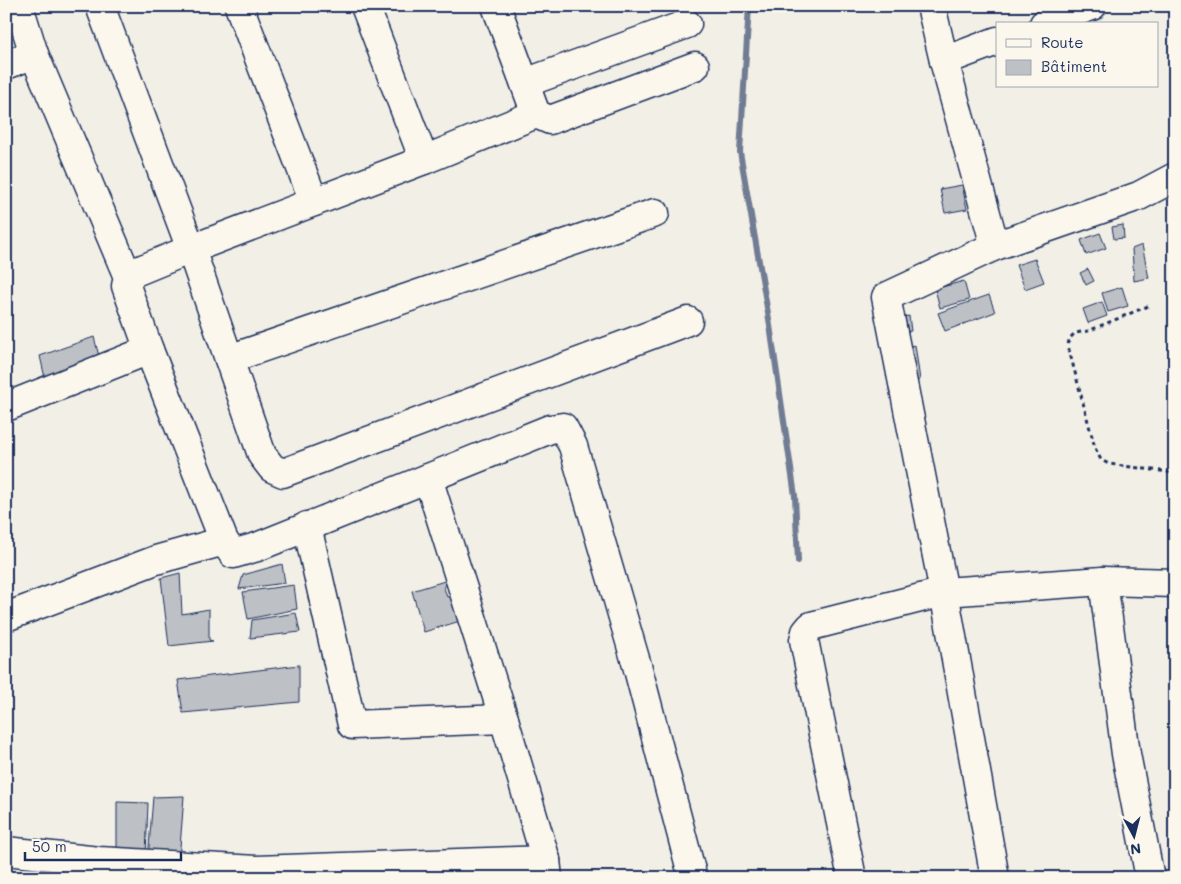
<svg xmlns="http://www.w3.org/2000/svg" width="1181" height="884" font-family="Mali,sans-serif">
	<style>
		.lines { fill: none; stroke-linecap: round; stroke-linejoin: round }
		.stream { stroke: #707b93; stroke-width: 6 }
		.building { fill: #bdc0c4; stroke: #1b2f5e }
		.minor-casing { stroke: #1b2f5e; stroke-width: 31 }
		.path { stroke: #1b2f5e; stroke-width: 3; stroke-dasharray: 4 4; stroke-linecap: butt }
		.minor { stroke: #fbf7ec; stroke-width: 28 }
	</style>
	<rect width="100%" height="100%" fill="#f2efe6"/>
	<filter id="ink" filterUnits="userSpaceOnUse"><feTurbulence type="fractalNoise" baseFrequency=".02" numOctaves="2"/><feDisplacementMap in="SourceGraphic" scale="10" xChannelSelector="R" yChannelSelector="G"/><feConvolveMatrix kernelMatrix="1 2 1 2 8 2 1 2 1" color-interpolation-filters="sRGB"/></filter>
	<g filter="url(#ink)">
		<g class="lines">
			<path class="stream" d="M749 6 740 152 769 319 795 496 798 561"/>
		</g>
		<g class="building">
			<path d="M962 185 967 209 945 213 940 189Z"/>
			<path d="M1123 225 1124 238 1114 239 1112 227Z"/>
			<path d="M1100 233 1106 248 1086 255 1081 240Z"/>
			<path d="M1142 245 1149 278 1134 281 1132 249Z"/>
			<path d="M1035 259 1044 282 1025 289 1016 265Z"/>
			<path d="M1088 269 1094 281 1086 285 1080 273Z"/>
			<path d="M964 281 969 300 940 308 935 289Z"/>
			<path d="M1122 287 1128 306 1108 312 1102 293Z"/>
			<path d="M989 295 995 312 945 331 938 313Z"/>
			<path d="M1102 302 1107 316 1088 323 1083 309Z"/>
			<path d="M909 316 911 331 900 333 898 318Z"/>
			<path d="M94 337 100 360 45 378 40 356Z"/>
			<path d="M915 345 920 380 906 382 902 347Z"/>
			<path d="M282 564 285 583 239 589 243 575Z"/>
			<path d="M180 573 182 614 209 609V640L213 641 169 646 161 578Z"/>
			<path d="M448 580 444 588 447 597 452 596 460 621 424 632 412 591Z"/>
			<path d="M294 585 297 609 248 619 243 592Z"/>
			<path d="M296 613 300 632 250 638 252 620Z"/>
			<path d="M299 665V702L183 713 178 680Z"/>
			<path d="M184 796 179 860 148 859 153 797Z"/>
			<path d="M117 802 148 803 146 857 117 862Z"/>
		</g>
		<g class="lines">
			<g class="minor-casing">
				<g id="minor">
					<path d="M19 6 34 54 128 277"/>
					<path d="M239 6 314 202"/>
					<path d="M365 6 424 160"/>
					<path d="M496 6 536 114 550 120 695 66"/>
					<path d="M931 6 944 61 995 246"/>
					<path d="M1044 24 1092 6"/>
					<path d="M944 61 997 41"/>
					<path d="M6 65 34 54"/>
					<path d="M525 83 687 24"/>
					<path d="M536 114 424 160 191 249 262 455 272 468 283 473 688 321"/>
					<path d="M149 350 224 541 233 554 257 547 550 429 563 427 573 446 638 669 693 878"/>
					<path d="M229 359 655 213"/>
					<path d="M6 407 149 350 126 286 128 277 135 272 191 249 100 6"/>
					<path d="M428 478 504 719 546 860 548 878"/>
					<path d="M307 526 352 725 504 719"/>
					<path d="M1103 581 1126 754 1150 878"/>
					<path d="M6 617 156 560 224 541"/>
					<path d="M6 851 99 861 256 870 546 860"/>
					<path d="M852 878 804 640 806 632 811 626 944 592 1103 581 1175 583"/>
					<path d="M995 878 944 592 886 297 995 246 1139 196 1175 177"/>
				</g>
			</g>
			<path class="path" d="M1148 306 1088 331 1075 333 1069 339 1068 346 1095 448 1101 460 1109 464 1175 473"/>
			<use href="#minor" class="minor"/>
		</g>
	</g>
	<rect width="1181" height="884" fill="none" stroke="#fbf7ec" stroke-width="25"/>
	<rect x="12" y="12" width="1156" height="859" fill="none" stroke="#1b2f5e" stroke-width="2" filter="url(#ink)"/>
	<rect x="996" y="22" width="162" height="65" fill="#fbf7ec" stroke="#a1a7b3"/>
	<rect x="1006" y="39" width="25" height="8" fill="#fbf7ec" stroke="#a1a7b3"/>
	<text x="1041" y="48" font-size="15" fill="#1b2f5e">Route</text>
	<rect x="1006" y="60" width="25" height="15" fill="#bdc0c4" stroke="#a1a7b3"/>
	<text x="1041" y="72" font-size="15" fill="#1b2f5e">Bâtiment</text>
	<g transform="translate(1134 836) rotate(173)" stroke="#fbf7ec" stroke-width="4" paint-order="stroke">
	<path d="M0-4L9 19L0 12L-9 19Z" fill="#1b2f5e"/>
	<text y="-8" font-size="14" font-weight="bold" text-anchor="middle" fill="#1b2f5e">N</text>
	</g>
	<path d="M25 852v8h156v-8" fill="none" stroke="#1b2f5e" stroke-width="2.5"/>
	<text x="32" y="852" font-size="15" fill="#1b2f5e" stroke="#fbf7ec" stroke-width="4" paint-order="stroke">50 m</text>
</svg>
